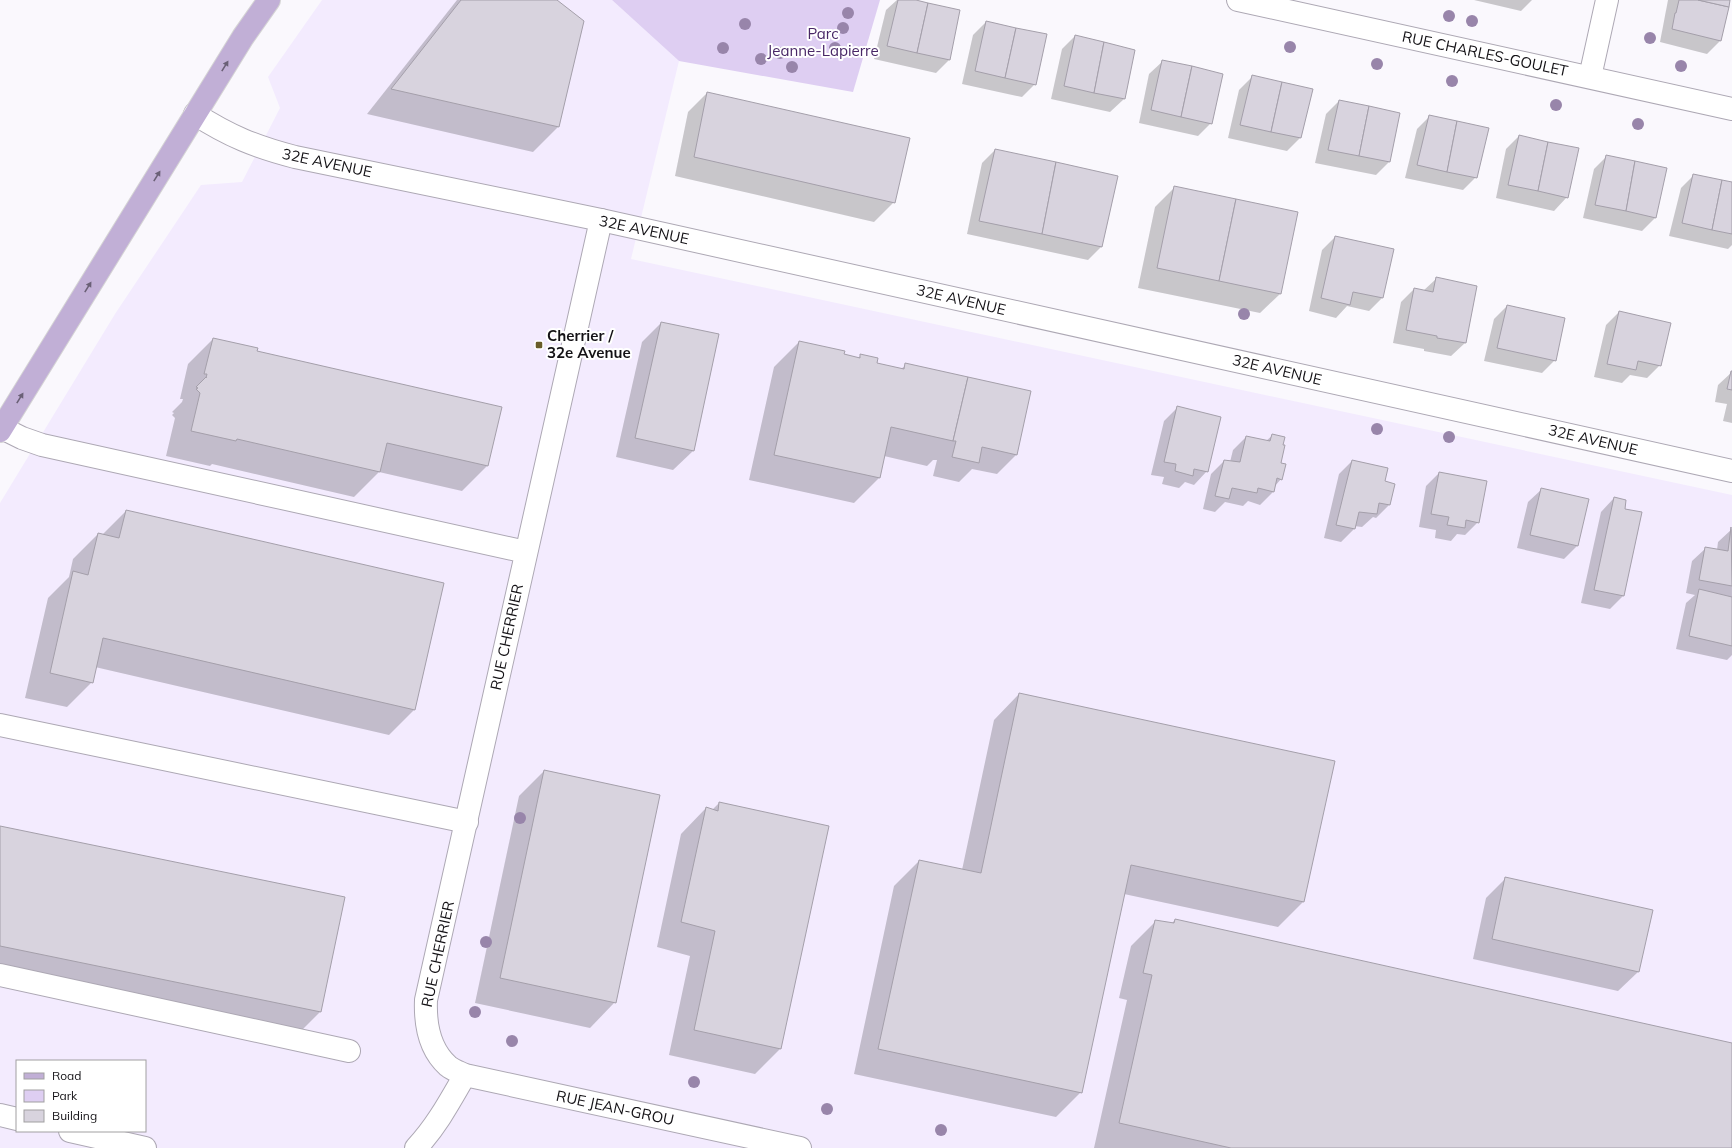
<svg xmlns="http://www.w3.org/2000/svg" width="1732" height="1148" font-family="Mulish,sans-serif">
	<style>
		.built { fill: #f3ebfe; fill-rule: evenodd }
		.green { fill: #decef2 }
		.shadow { fill: #0003 }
		.building { fill: #d8d3de; stroke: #a49faa }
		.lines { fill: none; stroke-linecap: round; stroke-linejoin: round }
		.minor-casing { stroke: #ada8b4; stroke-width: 24 }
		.major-casing { stroke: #d5d4d5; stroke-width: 24 }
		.minor { stroke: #fff; stroke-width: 22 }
		.major { stroke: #c1afd6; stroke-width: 22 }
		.tree { fill: #9885aa }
		.oneway { fill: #6a6076 }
		.poi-dot { fill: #695c29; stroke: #fff; stroke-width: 1.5 }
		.labels { text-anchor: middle; stroke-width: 4; stroke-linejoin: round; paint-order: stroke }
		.park-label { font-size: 15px; fill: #482766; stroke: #fff }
		.street-label { font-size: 15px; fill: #131115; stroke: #fff }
		.poi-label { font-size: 15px; font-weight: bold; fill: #131115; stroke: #fff; text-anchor: start }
	</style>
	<rect width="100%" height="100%" fill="#faf8fd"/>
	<path class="built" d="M322 0H612L679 61 631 259 1732 495V1148H0V503L115 314 201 185 242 182 280 108 268 77ZM17 1061H145V1131H17Z"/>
	<path class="green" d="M612 0H880L853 92 679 61Z"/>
	<g class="shadow">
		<path d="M457 0H555L558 127 533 152 367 114Z"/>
		<path d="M897 0H913L959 11 949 60 936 73 874 59 886 10Z"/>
		<path d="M1474 0H1532L1521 11Z"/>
		<path d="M1668 0H1730L1720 41 1707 54 1660 42Z"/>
		<path d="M986 22 1035 84 1022 97 962 84 973 35Z"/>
		<path d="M1075 36 1124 99 1110 112 1051 99 1062 49Z"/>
		<path d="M1163 61 1211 123 1198 136 1139 123 1149 74Z"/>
		<path d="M1252 77 1311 90 1300 138 1287 151 1228 138 1239 90Z"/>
		<path d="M707 93 894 202 874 222 675 176 688 112Z"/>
		<path d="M1339 101 1399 114 1389 162 1376 175 1315 163 1326 114Z"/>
		<path d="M1430 116 1476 177 1463 190 1405 178 1417 129Z"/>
		<path d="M1519 136 1567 197 1554 211 1496 198 1506 149Z"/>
		<path d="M995 150 1117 177 1101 247 1088 260 967 234 982 163Z"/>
		<path d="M1607 156 1666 169 1655 218 1642 231 1583 218 1594 169Z"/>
		<path d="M1694 175 1732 183V245L1728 249 1669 236 1681 188Z"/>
		<path d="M1175 187 1280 294 1260 313 1138 288 1155 207Z"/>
		<path d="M1335 237 1392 250 1382 298 1369 311 1347 306 1336 318 1309 311 1322 250Z"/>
		<path d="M1436 279 1465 343 1451 356 1424 351V349L1393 343 1401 302 1414 289 1423 291Z"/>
		<path d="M1507 306 1555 360 1542 373 1484 361 1494 319Z"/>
		<path d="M1619 312 1660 365 1647 378 1630 375 1622 383 1594 377 1606 325Z"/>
		<path d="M661 323 693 451 673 470 616 457 642 342Z"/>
		<path d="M213 339 256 352 487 466 462 491 379 472 354 497 212 464 210 466 166 456 175 418 172 415 174 413 172 412 182 402 183 399H180L188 364Z"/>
		<path d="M799 342 857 359 861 355 876 364 901 369 906 365 1030 392 1016 455 997 474 972 469 959 482 933 476 937 460H933L927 466 884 456 879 478 854 503 749 480 774 367Z"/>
		<path d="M1732 372V423L1723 421 1727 404 1715 402 1718 385Z"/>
		<path d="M1177 408 1207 471 1194 485 1185 482 1179 488 1162 484 1164 477 1151 475 1164 421Z"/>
		<path d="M1273 435 1281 479 1275 486 1274 491 1260 505 1248 501 1243 506 1225 502 1215 512 1203 509 1211 474 1224 461 1230 462 1233 450 1246 437 1266 441Z"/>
		<path d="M1352 461 1383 482 1393 485 1389 505 1376 518 1373 517 1362 527 1354 526V529L1341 542 1324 538 1339 474Z"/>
		<path d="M1439 473 1478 522 1465 535 1457 534 1451 541 1435 538 1436 530 1419 527 1426 486Z"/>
		<path d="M1542 489 1577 546 1564 559 1517 548 1528 502Z"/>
		<path d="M1614 498 1623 509V596L1610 609 1581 603 1601 512Z"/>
		<path d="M126 511 414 710 389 735 95 667 92 682 67 707 25 698 48 598 69 577 73 559 98 534 102 535Z"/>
		<path d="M1732 529V655L1727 660 1676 649 1686 603 1695 595 1686 593 1692 561 1706 548 1717 550 1718 542Z"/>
		<path d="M1019 694 1334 762 1303 902 1278 927 1124 894 1081 1092 1056 1117 854 1074 894 886 919 861 962 870 994 720Z"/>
		<path d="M544 771 615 1002 590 1028 475 1003 519 796Z"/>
		<path d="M719 803 780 1049 755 1074 669 1055 690 956 657 947 681 834 706 808 712 810Z"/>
		<path d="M0 827 320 1012 295 1037 0 976Z"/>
		<path d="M1506 878 1652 911 1638 972 1618 991 1473 959 1486 898Z"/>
		<path d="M1175 920 1732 1044V1148H1094L1127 1000 1119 998 1131 946 1156 921 1171 924Z"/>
	</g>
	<g class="building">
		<path d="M461 0H557L584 21 559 127 391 89Z"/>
		<path d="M898 0H916L928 3 917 53 887 46Z"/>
		<path d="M1679 0H1698L1729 7 1721 41 1672 29 1675 13H1676Z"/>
		<path d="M1698 0H1730L1729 7Z"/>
		<path d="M928 3 960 10 950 60 917 53Z"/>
		<path d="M986 21 1016 28 1005 78 975 71Z"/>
		<path d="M1016 28 1047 34 1036 85 1005 78Z"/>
		<path d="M1075 35 1104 42 1094 93 1064 86Z"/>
		<path d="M1104 42 1135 50 1125 99 1094 93Z"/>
		<path d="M1162 60 1192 66 1181 117 1151 110Z"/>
		<path d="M1192 66 1223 74 1212 124 1181 117Z"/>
		<path d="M1252 75 1282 82 1271 132 1240 125Z"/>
		<path d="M1282 82 1313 89 1301 138 1271 132Z"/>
		<path d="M707 92 910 138 895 203 694 157Z"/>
		<path d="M1339 100 1369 106 1359 156 1328 150Z"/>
		<path d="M1369 106 1400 113 1390 162 1359 156Z"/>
		<path d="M1429 115 1457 121 1447 172 1417 165Z"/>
		<path d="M1457 121 1489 128 1477 178 1447 172Z"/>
		<path d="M1519 135 1548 142 1538 191 1508 185Z"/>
		<path d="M1548 142 1579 148 1568 198 1538 191Z"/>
		<path d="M995 149 1056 162 1042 234 979 221Z"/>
		<path d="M1606 155 1635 161 1626 211 1595 205Z"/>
		<path d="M1635 161 1667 168 1656 218 1626 211Z"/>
		<path d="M1056 162 1118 176 1102 247 1042 234Z"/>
		<path d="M1693 174 1722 180 1712 230 1682 223Z"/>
		<path d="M1722 180 1732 182V234L1712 230Z"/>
		<path d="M1174 186 1236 199 1219 281 1157 268Z"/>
		<path d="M1236 199 1298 212 1281 294 1219 281Z"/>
		<path d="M1335 236 1394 249 1383 298 1353 292 1350 305 1321 298Z"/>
		<path d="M1436 277 1477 286 1466 343 1437 338V336L1406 330 1414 288 1433 292Z"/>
		<path d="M1507 305 1565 318 1556 361 1497 348Z"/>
		<path d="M1619 311 1671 323 1661 366 1638 361 1636 370 1607 364Z"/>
		<path d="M661 322 719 334 694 451 635 438Z"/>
		<path d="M213 338 258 348 257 351 502 407 488 466 387 443 380 472 237 439 236 441 191 431 200 393 196 389 198 388 196 387 206 377V378L207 374H204Z"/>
		<path d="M799 341 845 351 844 354 860 358V354L878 358 877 363 904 369 905 363 968 377 953 441 891 427 880 478 774 455Z"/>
		<path d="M1731 371H1732V390L1727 389Z"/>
		<path d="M968 377 1031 391 1017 455 982 447 979 463 952 457 956 441H953Z"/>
		<path d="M1177 406 1221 417 1208 472 1194 469 1193 476 1175 471 1176 464 1164 462Z"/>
		<path d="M1272 434 1285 437 1283 445H1285L1281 463 1286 464 1282 480 1277 478 1274 492 1258 488 1257 493 1232 488 1229 499 1215 496 1224 460 1240 462 1246 436 1270 441Z"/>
		<path d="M1352 460 1388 468 1385 481 1395 484 1390 505 1379 503 1377 514 1359 512 1355 529 1336 525Z"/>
		<path d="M1439 472 1487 481 1479 523 1466 520 1465 528 1447 525 1449 517 1431 514Z"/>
		<path d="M1541 488 1589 499 1578 546 1530 535Z"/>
		<path d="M1614 497 1626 500 1625 509 1642 512 1624 596 1594 590Z"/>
		<path d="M126 510 444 583 415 710 103 638 93 683 50 673 73 571 88 575 98 533 119 538Z"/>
		<path d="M1731 527 1732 586 1699 580 1705 547 1728 551Z"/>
		<path d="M1699 589 1732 597V646L1689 636Z"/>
		<path d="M1019 693 1335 761 1304 902 1131 865 1082 1093 878 1049 919 860 981 873Z"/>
		<path d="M544 770 660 795 616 1003 500 978Z"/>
		<path d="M719 802 829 826 781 1049 694 1030 715 931 681 922 706 807 718 811Z"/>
		<path d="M0 826 345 897 321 1012 0 946Z"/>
		<path d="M1505 877 1653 910 1639 972 1492 939Z"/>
		<path d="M1175 919 1732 1043V1148H1231L1119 1123 1152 975 1143 973 1155 920 1174 923Z"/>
	</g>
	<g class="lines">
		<g class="minor-casing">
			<g id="minor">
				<path d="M1238 0 1732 109"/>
				<path d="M1590 77 1607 0"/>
				<path d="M195 114C229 136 256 147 295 157L601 220 1732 471"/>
				<path d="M601 220 426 1000C425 1024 429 1049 448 1066 453 1070 459 1072 465 1075L800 1148"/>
				<path d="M2 428 22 438 42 445 526 552"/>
				<path d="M0 725 467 822"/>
				<path d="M0 975 349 1051"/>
				<path d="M0 1115 17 1119"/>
				<path d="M70 1131 145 1148"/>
				<path d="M416 1148C436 1127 450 1101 465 1075"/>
			</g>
		</g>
		<g class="major-casing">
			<path id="major" d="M0 431 243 37 269 0"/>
		</g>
		<use href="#minor" class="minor"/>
		<use href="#major" class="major"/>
	</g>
	<g class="tree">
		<circle cx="848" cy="13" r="6"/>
		<circle cx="1449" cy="16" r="6"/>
		<circle cx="1472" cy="21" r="6"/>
		<circle cx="745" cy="24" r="6"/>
		<circle cx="843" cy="28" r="6"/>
		<circle cx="1650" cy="38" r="6"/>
		<circle cx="1290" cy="47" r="6"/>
		<circle cx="723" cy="48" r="6"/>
		<circle cx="835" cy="48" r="6"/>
		<circle cx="780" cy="53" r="6"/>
		<circle cx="761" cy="59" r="6"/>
		<circle cx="1377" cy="64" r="6"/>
		<circle cx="1681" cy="66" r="6"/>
		<circle cx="792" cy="67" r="6"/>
		<circle cx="1452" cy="81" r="6"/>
		<circle cx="1556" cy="105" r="6"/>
		<circle cx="1638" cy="124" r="6"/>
		<circle cx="1244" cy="314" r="6"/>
		<circle cx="1377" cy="429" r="6"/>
		<circle cx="1449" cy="437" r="6"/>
		<circle cx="520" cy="818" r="6"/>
		<circle cx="486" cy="942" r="6"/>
		<circle cx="475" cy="1012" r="6"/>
		<circle cx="512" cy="1041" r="6"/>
		<circle cx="694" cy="1082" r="6"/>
		<circle cx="827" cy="1109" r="6"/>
		<circle cx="941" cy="1130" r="6"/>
	</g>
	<defs><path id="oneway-solid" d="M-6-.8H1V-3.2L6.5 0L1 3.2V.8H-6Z"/></defs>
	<g class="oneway">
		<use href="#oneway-solid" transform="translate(225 66) rotate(-58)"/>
		<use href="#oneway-solid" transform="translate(157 176) rotate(-58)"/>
		<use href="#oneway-solid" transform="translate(88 287) rotate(-58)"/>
		<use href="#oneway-solid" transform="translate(20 398) rotate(-58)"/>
	</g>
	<rect class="poi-dot" x="535" y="341" width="8" height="8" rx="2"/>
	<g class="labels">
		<g class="park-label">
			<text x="823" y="39">Parc<tspan x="823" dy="17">Jeanne-Lapierre</tspan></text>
		</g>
		<g class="street-label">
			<text transform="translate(1485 54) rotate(12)" y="5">RUE CHARLES-GOULET</text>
			<text transform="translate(327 163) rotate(12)" y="5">32E AVENUE</text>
			<text transform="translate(644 230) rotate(12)" y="5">32E AVENUE</text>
			<text transform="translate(961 300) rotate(13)" y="5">32E AVENUE</text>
			<text transform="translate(1277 370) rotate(13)" y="5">32E AVENUE</text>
			<text transform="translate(1593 440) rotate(13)" y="5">32E AVENUE</text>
			<text transform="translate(507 637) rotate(-78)" y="5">RUE CHERRIER</text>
			<text transform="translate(438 954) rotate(-78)" y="5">RUE CHERRIER</text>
			<text transform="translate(615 1108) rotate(12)" y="5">RUE JEAN-GROU</text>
		</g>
		<g class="poi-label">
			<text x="547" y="341">Cherrier /<tspan x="547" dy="17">32e Avenue</tspan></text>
		</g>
	</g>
	<rect x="16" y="1060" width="130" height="72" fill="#ffffff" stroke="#a1a0a1"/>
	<rect x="24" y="1073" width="20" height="6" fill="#c1afd6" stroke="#a1a0a1"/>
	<text x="52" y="1080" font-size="12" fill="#131115">Road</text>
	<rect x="24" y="1090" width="20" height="12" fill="#decef2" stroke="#a1a0a1"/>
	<text x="52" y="1100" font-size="12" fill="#131115">Park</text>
	<rect x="24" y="1110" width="20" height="12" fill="#d8d3de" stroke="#a1a0a1"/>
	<text x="52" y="1120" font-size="12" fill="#131115">Building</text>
</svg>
